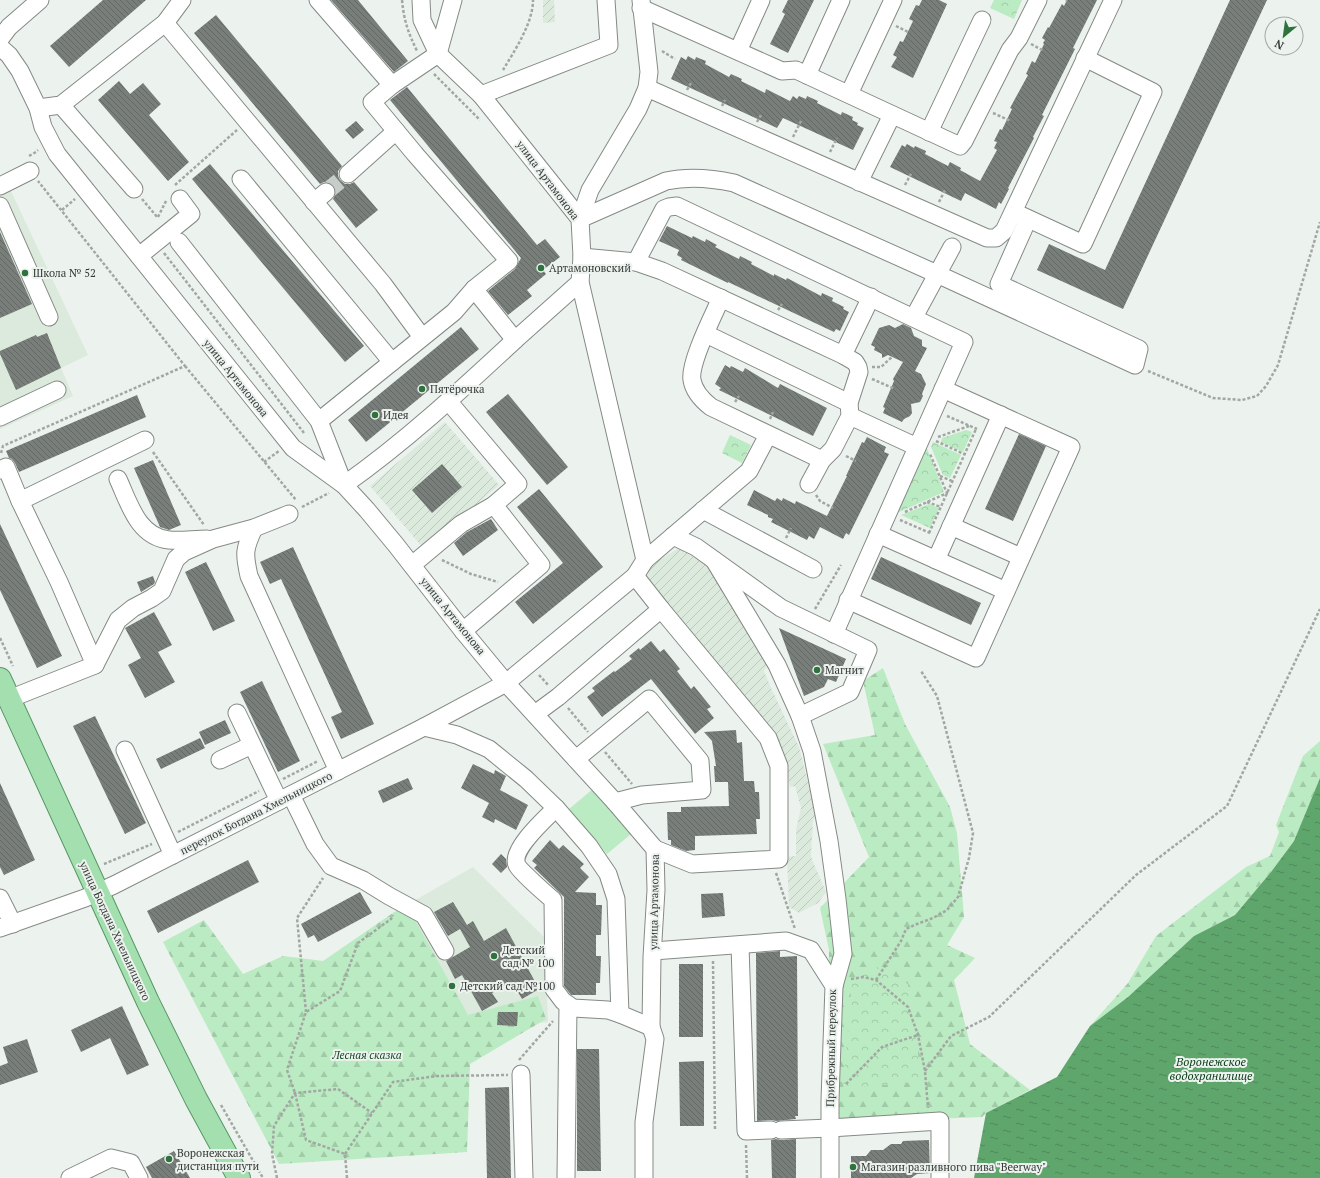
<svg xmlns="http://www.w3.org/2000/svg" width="1320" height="1178" font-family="'PT Serif',serif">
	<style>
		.built { fill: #dce9dd }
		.industrial { fill: url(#industrial-furrows) }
		.forest { fill: url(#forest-firs) }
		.park { fill: url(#park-crowns) }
		.pitch { fill: #bbebc2 }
		.water { fill: url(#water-ripples) }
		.building { fill: url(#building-back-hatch) }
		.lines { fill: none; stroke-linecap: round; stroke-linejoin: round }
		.minor-tunnel { stroke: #c7cdc8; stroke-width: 17; stroke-dasharray: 17 8; stroke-linecap: butt }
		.minor-casing { stroke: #858a85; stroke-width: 19 }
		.major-casing { stroke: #569764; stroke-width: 24 }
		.path { stroke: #a2a7a3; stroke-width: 2.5; stroke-dasharray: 3 2; stroke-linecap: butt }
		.minor { stroke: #fff; stroke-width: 17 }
		.major { stroke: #a4dfb0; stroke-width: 22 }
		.poi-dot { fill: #2e723e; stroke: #ecf2ed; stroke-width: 1.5 }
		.labels { text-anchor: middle; stroke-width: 4; stroke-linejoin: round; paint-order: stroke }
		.street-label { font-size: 11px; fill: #353836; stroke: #ecf2ed }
		.poi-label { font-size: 11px; fill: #353836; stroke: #ecf2ed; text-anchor: start }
		.park-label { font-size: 11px; font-style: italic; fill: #164923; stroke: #ecf2ed }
		.water-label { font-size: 12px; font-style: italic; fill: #053c17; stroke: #ecf2ed }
	</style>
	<defs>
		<pattern id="industrial-furrows" width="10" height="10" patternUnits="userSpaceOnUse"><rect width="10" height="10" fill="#dce9dd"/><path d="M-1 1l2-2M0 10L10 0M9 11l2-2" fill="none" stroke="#bdc9be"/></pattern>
		<pattern id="forest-firs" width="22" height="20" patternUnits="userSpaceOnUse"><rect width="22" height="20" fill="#bbebc2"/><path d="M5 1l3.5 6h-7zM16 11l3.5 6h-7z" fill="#a1caa7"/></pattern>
		<pattern id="park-crowns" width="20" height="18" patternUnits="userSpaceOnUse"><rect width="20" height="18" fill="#bbebc2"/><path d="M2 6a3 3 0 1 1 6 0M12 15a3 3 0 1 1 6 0" fill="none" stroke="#a1caa7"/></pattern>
		<pattern id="water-ripples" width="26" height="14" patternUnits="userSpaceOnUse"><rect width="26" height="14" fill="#5fa66c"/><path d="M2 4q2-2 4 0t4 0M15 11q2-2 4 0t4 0" fill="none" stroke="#4f885a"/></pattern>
		<pattern id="building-back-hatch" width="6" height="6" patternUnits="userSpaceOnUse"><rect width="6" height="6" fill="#787e79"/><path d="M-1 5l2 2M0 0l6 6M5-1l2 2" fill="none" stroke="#636864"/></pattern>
	</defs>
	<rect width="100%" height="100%" fill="#ecf2ed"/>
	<g class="built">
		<path d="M9 187 88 355 61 368 73 396 0 429V191Z"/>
		<path d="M473 867 545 938 548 1022 517 1026 347 1032 412 902Z"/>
	</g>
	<g class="industrial">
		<path d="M543 0H554L555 22 543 23Z"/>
		<path d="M445 422 499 485 424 549 370 486Z"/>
		<path d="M679 548 718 573 770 660 764 671 771 688 799 747 810 791 817 801 816 814 813 821 811 857 826 892 818 903 799 913 789 907 787 857 796 856V830L801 808 795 786 790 787 784 758 643 575 648 567Z"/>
	</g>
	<g class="forest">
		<path d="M883 668 905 724 950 807 957 833 964 917 947 945 975 958 954 980 970 1044 1030 1090 986 1113 982 1117 834 1123 828 1020 829 950 820 908 869 857 823 744 875 735 863 681Z"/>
		<path d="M1320 741V778L1294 841 1271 872 1235 915 1194 936 1128 997 1090 1026 1128 983 1156 936 1246 867 1270 856 1279 832 1276 825 1303 756Z"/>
		<path d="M406 904 468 1015 538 996 546 1019 470 1064 467 1152 279 1164 163 942 204 920 243 974 283 956 323 961Z"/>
	</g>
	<g class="park">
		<path d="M994 0H1022L1014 19 990 8Z"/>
		<path d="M966 430 972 432 963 452 941 442 942 438Z"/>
		<path d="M730 435 751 445 742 463 722 453Z"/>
		<path d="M933 442 961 455 950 478 943 475 931 447Z"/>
		<path d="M926 446 944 492 897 513Z"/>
		<path d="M929 504 939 508 930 528 901 515Z"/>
		<path d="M878 967 908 984 922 1081 843 1089 852 980Z"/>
	</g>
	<path class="pitch" d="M593 789 631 834 607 854 569 809Z"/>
	<path class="water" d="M1320 778V1178H974L986 1113 1057 1077 1090 1026 1128 997 1194 936 1235 915 1271 872 1294 841Z"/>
	<g class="building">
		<path d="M103 0H146L69 67 50 46Z"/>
		<path d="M331 0H358L408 61 394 72Z"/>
		<path d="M788 0H814L788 53 770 44 785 14 782 12Z"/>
		<path d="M922 0H939L947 4 913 78 891 67 897 57 893 55 900 41 903 42 913 21 909 19 916 5 919 6Z"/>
		<path d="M1067 0H1097L1073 48 1075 49 1042 115 1044 116 1033 137 1034 138 1008 188 1009 189 1001 204 999 202 996 209 965 193 961 201 890 167 902 145 905 147 907 144 914 148 915 146 926 151 925 154 948 166 950 162 961 168 960 170 980 181 997 150 994 148 997 142 994 141 1000 129 1002 130 1012 109 1010 108 1028 75 1026 74 1032 61 1035 63 1044 44 1043 43 1045 40 1042 38 1048 27 1049 28 1062 4 1064 6Z"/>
		<path d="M1230 0H1267L1123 309 1037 270 1049 244 1105 270Z"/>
		<path d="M216 15 342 166 338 171V176L340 180 345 184H350L354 182 378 210 356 228 333 199 335 195 336 190 334 186 329 183 324 182 320 184 194 33Z"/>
		<path d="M688 56 695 60 696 57 706 61 705 64 729 77 731 74 742 79 741 81 765 93 766 89 790 101 793 96 797 99 799 96 806 99 807 96 818 101 817 103 841 115 842 112 853 117 852 120 858 123 857 125 864 128 853 150 783 118 777 128 671 79 681 57 686 60Z"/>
		<path d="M119 81 130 94 143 83 161 104 149 115 189 162 168 181 98 100Z"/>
		<path d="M407 87 537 245 545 239 560 257 543 270 546 274 527 290 532 296 508 315 488 291 515 269 521 258 390 100Z"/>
		<path d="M356 121 364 130 353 139 345 130Z"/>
		<path d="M210 164 364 346 345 362 192 179Z"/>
		<path d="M667 226 692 238 693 236 705 242 706 239 717 245 715 247 739 259 740 256 752 262 751 264 774 276V274L786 280 787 278 821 296 822 293 833 298 832 301 844 307 843 309 849 312 840 331 836 329 834 332 728 282V283L681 260 682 258 677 255 679 250 659 241Z"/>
		<path d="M0 232 32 304 0 318Z"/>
		<path d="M903 324 911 328 914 336 922 340V346L927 348 915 371 921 374 926 384 922 394 923 396 920 402 911 404 912 413 910 416 904 419 902 422 883 413 885 408 883 407 894 381 893 379 903 362 888 355 882 358V354L874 350 875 347 871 345 879 328 889 325 895 328Z"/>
		<path d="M461 327 479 349 366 442 348 420Z"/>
		<path d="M47 333 61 368 16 390 0 354V351L36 335 37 337Z"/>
		<path d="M725 365 730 368 731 366 743 372 745 368 778 388 780 384 827 408 813 436 719 390 721 388 715 384Z"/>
		<path d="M508 394 568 467 547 485 486 412Z"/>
		<path d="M137 395 146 417 19 472 15 463 12 459 9 458 6 451Z"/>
		<path d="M1019 434 1046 446 1013 521 985 509Z"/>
		<path d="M867 437 886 447 884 452 889 454 849 535 846 533 843 539 820 527 814 539 809 536 807 540 771 522 773 519 768 517V515L747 505 754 490 775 501 777 498 782 501 783 498 795 504 796 501 827 516 847 476H846L862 442 864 443Z"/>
		<path d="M153 460 181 525 169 530 160 527 134 468Z"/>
		<path d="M442 464 462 487 432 513 412 490Z"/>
		<path d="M539 489 603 567 533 624 515 602 563 563 517 507Z"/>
		<path d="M491 519 498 530 463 556 454 543 467 532Z"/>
		<path d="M0 524 62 656 37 668 0 590Z"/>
		<path d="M293 547 374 724 341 739 331 717 342 712 281 579 270 584 260 562Z"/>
		<path d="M881 557 981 603 971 625 871 579Z"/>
		<path d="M206 562 235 621 213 631 185 572Z"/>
		<path d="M153 576 155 582 154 584 141 592 137 582Z"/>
		<path d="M154 612 172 645 158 652 175 682 145 698 128 665 141 658 125 628Z"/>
		<path d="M779 628 846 659 836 682 828 679 824 687 804 696Z"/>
		<path d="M651 641 660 652 664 649 680 669 677 671 691 689 694 686 711 707 707 709 714 718 695 734 651 679 602 717 587 697 595 691 592 688 614 671 615 672 632 659 629 656 639 648 640 650Z"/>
		<path d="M262 681 300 761 278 772 240 692Z"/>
		<path d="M95 716 146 823 125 834 73 726Z"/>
		<path d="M225 720 231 733 205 745 199 732Z"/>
		<path d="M736 730 737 743 742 742 744 781H754L755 792H759L760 819H756L757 834 695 836V850L686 851 671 845V840H668L667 812H681V807L729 806 728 782H715L714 766H716L712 741 704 732Z"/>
		<path d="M200 738 205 748 161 769 156 759Z"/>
		<path d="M473 764 494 774 495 770 506 776 500 790 528 805 516 830 495 819 494 823 482 817 489 803 461 788Z"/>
		<path d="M408 778 413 789 383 803 378 791Z"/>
		<path d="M0 783 35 860 4 875 0 867Z"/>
		<path d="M550 840 559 849 563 845 584 864 580 868 589 877 575 892 596 893V905H602L601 935H596V956H601L600 983H596V995H571L564 986V897L534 868 537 865 532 861Z"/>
		<path d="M501 854 506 859 507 867 501 873 492 864Z"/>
		<path d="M248 860 259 882 158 933 147 911Z"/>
		<path d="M360 892 372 913 318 942 314 935 308 938 301 924Z"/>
		<path d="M723 893 725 916 702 918 701 894Z"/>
		<path d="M453 902 467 925 473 921 484 941 506 928 539 989 522 999 512 982 492 993 498 1002 482 1011 462 975 455 979 446 961 470 947 460 929 448 936 434 912Z"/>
		<path d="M780 951V957L797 956 798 1116H795L796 1119 776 1121 771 1120 757 1121 756 953Z"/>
		<rect x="679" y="964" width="24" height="73"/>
		<path d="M122 1006 149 1065 127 1075 110 1038 81 1052 71 1030Z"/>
		<path d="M498 1012H518L517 1026 497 1025Z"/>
		<path d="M27 1039 38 1072 0 1085V1066L8 1063 3 1047Z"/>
		<path d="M577 1049H599L601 1171H577Z"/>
		<path d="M704 1061V1126H680L679 1062Z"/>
		<path d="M509 1087 511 1178H487L485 1088Z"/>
		<path d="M776 1139 781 1140 796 1139V1178H772L771 1140Z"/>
		<path d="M929 1140 930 1173 917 1174 911 1178H851V1156H866L871 1150H883L891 1144H901L903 1141Z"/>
		<path d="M174 1151 190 1178H152L146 1167Z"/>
	</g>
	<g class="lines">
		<path class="minor-tunnel" d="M326 192 348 174"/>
		<g class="minor-casing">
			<g id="minor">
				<path d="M318 0 392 85 438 54 453 0"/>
				<path d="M641 8 782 71 796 70 960 146 964 141 1010 50 1019 38 1038 0"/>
				<path d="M165 23 383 284 422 337"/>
				<path d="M0 39 9 27 40 0"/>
				<path d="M0 47 9 55 20 71 38 108 43 127 57 154 289 443 293 448 344 485 367 510 396 545 463 631 506 683 615 802 655 849 656 890 652 957 651 1027 655 1039 644 1122V1178"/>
				<path d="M738 51 761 0"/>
				<path d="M807 75 841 0"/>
				<path d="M647 88 987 238H996L1004 231 1113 0"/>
				<path d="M849 94 893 0"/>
				<path d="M481 95 609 45 606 0"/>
				<path d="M61 105 134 189"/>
				<path d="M38 108 61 105 165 23 182 0"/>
				<path d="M929 132 982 20"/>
				<path d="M348 174 396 131"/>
				<path d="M241 179 392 362"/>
				<path d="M859 182 892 115"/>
				<path d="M0 186 30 171"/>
				<path d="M314 202 326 192"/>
				<path d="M0 206 49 317"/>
				<path d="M1018 214 1083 244 1153 92 1085 58"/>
				<path d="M580 219 666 181C689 176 711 178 734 183L937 274 1135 365 1139 349 999 284 1028 219"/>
				<path d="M580 219 590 190 638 109 647 88 649 72 641 0"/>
				<path d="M179 242 319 421 344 485C405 442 460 391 515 340"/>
				<path d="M139 256 191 214 180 199"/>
				<path d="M582 257 636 262 662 271 843 355 855 362 858 367 859 372 849 403 850 416 833 449 822 460 809 484"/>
				<path d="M636 262 664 209 669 207 677 206 964 342 834 634"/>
				<path d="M474 289 515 340 580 282"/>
				<path d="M721 298C713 316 689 363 692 380 694 392 702 400 711 407L822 460"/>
				<path d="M914 317 952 247"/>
				<path d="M706 334 849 403"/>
				<path d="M843 355 871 297"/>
				<path d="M449 402 518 484 494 505 541 565 463 631"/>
				<path d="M850 416 917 447"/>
				<path d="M0 417 57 390"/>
				<path d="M319 421 454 312 474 289 509 261 415 154 372 102 392 85"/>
				<path d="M0 470 6 467 20 501 145 440"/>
				<path d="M118 479C129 503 138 537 169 540 181 541 195 539 207 539"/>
				<path d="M703 510 813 569"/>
				<path d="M951 526 1021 557"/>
				<path d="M254 528C244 549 244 554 249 576L338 771"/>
				<path d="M878 534 1006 591"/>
				<path d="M673 536 696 547 781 608 868 650 850 692 800 716"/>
				<path d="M645 560 749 471 768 435"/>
				<path d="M714 560 777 665 800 716 812 751 829 841 837 899 843 954 834 986"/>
				<path d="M936 560 1001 415"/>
				<path d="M412 565 461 524 494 505"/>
				<path d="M635 576 661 609 768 738 779 766V859L692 864 655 849"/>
				<path d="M848 600 976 658 1071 447 943 389"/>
				<path d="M95 665 118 620 133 608 152 598 162 591 176 559 184 552 213 539 254 528 289 514"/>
				<path d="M9 699 95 665 59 582 20 501"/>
				<path d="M237 713 279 801"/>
				<path d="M535 714 558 697 661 609"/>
				<path d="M424 727 457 735 489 749 526 779 556 808 589 846 608 874 616 899 620 1014"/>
				<path d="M125 750 173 855"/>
				<path d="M576 759 649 699 700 761 702 790 642 795 615 802"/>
				<path d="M220 760 252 745"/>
				<path d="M291 795 315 844 331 866 363 880 389 896 424 915 445 951"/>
				<path d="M556 808C546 818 510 850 517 865 519 870 546 894 553 900L554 989 563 1001 573 1008 608 1010 620 1014 651 1027"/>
				<path d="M0 898 13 924"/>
				<path d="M0 928 85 898 114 885 424 727 506 683 635 576 645 560 580 282 582 257 580 219 481 95 438 54 422 20 421 0"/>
				<path d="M740 945 746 1131 771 1130"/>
				<path d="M653 951 786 941 811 950 834 986 830 1100V1178"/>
				<path d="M521 1074 524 1178"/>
				<path d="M781 1130 830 1128 940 1121V1178"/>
				<path d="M70 1178 111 1158 131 1163 139 1178"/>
				<path d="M566 1178 568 1005"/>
			</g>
		</g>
		<g class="major-casing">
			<path id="major" d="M0 679 148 1002 196 1099 239 1178"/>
		</g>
		<g class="path">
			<path d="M402 0C404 21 408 32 417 51"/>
			<path d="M1066 0 1067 1"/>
			<path d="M896 26 908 32"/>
			<path d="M1031 44 1044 51"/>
			<path d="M662 51 675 59"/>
			<path d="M503 70C515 50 533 23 533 0"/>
			<path d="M434 74 480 120"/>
			<path d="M687 90 691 83"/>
			<path d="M722 106 725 100"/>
			<path d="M993 113 1011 121"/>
			<path d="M757 122 761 115"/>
			<path d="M793 137 801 121"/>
			<path d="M830 152 837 138"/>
			<path d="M29 156 36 152 38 150"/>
			<path d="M175 185 237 130"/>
			<path d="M905 185 912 172"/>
			<path d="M142 199 158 218"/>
			<path d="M939 202 945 190"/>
			<path d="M62 210 75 199"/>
			<path d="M158 217 166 201"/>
			<path d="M164 253 304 433"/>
			<path d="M778 310 782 304"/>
			<path d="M185 366 296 500"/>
			<path d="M872 367H881L893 356"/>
			<path d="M1148 371 1213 398 1242 400 1257 396 1266 386 1278 365 1320 222"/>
			<path d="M872 379 895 389"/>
			<path d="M735 402 739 396"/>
			<path d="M947 416 977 429"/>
			<path d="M770 419 773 412"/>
			<path d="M938 437 969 426"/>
			<path d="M936 441 964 454"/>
			<path d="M153 452 204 525"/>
			<path d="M1 453 3 446 185 366 38 181"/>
			<path d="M846 456 856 461"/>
			<path d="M264 462 279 451"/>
			<path d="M940 476 952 481"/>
			<path d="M816 495 820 501 833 508"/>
			<path d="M927 502 941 507"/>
			<path d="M302 507 329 493"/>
			<path d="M905 512 947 493 930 454"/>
			<path d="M900 520 930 533"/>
			<path d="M929 533 976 429"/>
			<path d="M786 538 791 528"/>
			<path d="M442 560 471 574 498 582"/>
			<path d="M815 609 841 565"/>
			<path d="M0 638 13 666"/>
			<path d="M539 675 549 686"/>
			<path d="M568 708 588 732"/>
			<path d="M605 752 632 784"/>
			<path d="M283 779 318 761"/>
			<path d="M178 832 259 791"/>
			<path d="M104 864 152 844"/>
			<path d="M776 873 795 929"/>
			<path d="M713 961 715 1129"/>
			<path d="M851 979 863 977 876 980 908 1007 918 1035 925 1071 928 1108"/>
			<path d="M876 980 901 941 906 929 917 924 933 918 947 910 958 897 969 858 973 833 937 696 921 671"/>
			<path d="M306 1012 297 918 323 878"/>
			<path d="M519 1060 553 1021"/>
			<path d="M925 1071 951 1036 989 1017 1136 875 1227 806 1320 609"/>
			<path d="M846 1084 882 1047 918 1035"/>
			<path d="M221 1105 263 1178"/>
			<path d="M746 1145 747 1178"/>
			<path d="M345 1154 393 1082 437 1076 508 1075"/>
			<path d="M277 1178 272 1154 274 1126 295 1093 338 1089 372 1113"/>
			<path d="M347 1178 345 1154 306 1140 295 1093 287 1070 306 1012 340 991 358 943 391 919 393 915"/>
		</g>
		<use href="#minor" class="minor"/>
		<use href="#major" class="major"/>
	</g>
	<g class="poi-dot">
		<circle cx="541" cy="268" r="4"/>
		<circle cx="25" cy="273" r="4"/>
		<circle cx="422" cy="389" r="4"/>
		<circle cx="375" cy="415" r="4"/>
		<circle cx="817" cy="670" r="4"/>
		<circle cx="494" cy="956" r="4"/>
		<circle cx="452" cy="986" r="4"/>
		<circle cx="169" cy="1159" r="4"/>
		<circle cx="853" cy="1167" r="4"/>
	</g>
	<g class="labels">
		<g class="street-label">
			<text transform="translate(548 180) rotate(53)" y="4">улица Артамонова</text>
			<text transform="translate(236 378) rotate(51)" y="4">улица Артамонова</text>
			<text transform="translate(453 616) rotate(51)" y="4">улица Артамонова</text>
			<text transform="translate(256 813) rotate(-27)" y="4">переулок Богдана Хмельницкого</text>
			<text transform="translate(654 902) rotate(-89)" y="4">улица Артамонова</text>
			<text transform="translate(115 931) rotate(65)" y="4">улица Богдана Хмельницкого</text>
			<text transform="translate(831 1048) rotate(-89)" y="4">Прибрежный переулок</text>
		</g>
		<g class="poi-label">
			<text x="549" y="272">Артамоновский</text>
			<text x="33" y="277">Школа № 52</text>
			<text x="430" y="393">Пятёрочка</text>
			<text x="383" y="419">Идея</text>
			<text x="825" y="674">Магнит</text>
			<text x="502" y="954">Детский<tspan x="502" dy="13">сад № 100</tspan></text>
			<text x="460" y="990">Детский сад №100</text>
			<text x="177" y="1157">Воронежская<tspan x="177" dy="13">дистанция пути</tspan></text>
			<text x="861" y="1171">Магазин разливного пива "Beerway"</text>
		</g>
		<g class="park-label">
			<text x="367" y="1059">Лесная сказка</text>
		</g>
		<g class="water-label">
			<text x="1211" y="1066">Воронежское<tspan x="1211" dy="14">водохранилище</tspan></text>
		</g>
	</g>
	<g transform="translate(1284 36) rotate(209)"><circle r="19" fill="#ecf2ed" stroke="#a3a8a4"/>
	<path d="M0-3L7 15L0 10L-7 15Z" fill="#2e723e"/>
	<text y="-6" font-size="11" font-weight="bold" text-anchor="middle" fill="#353836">N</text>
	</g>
</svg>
